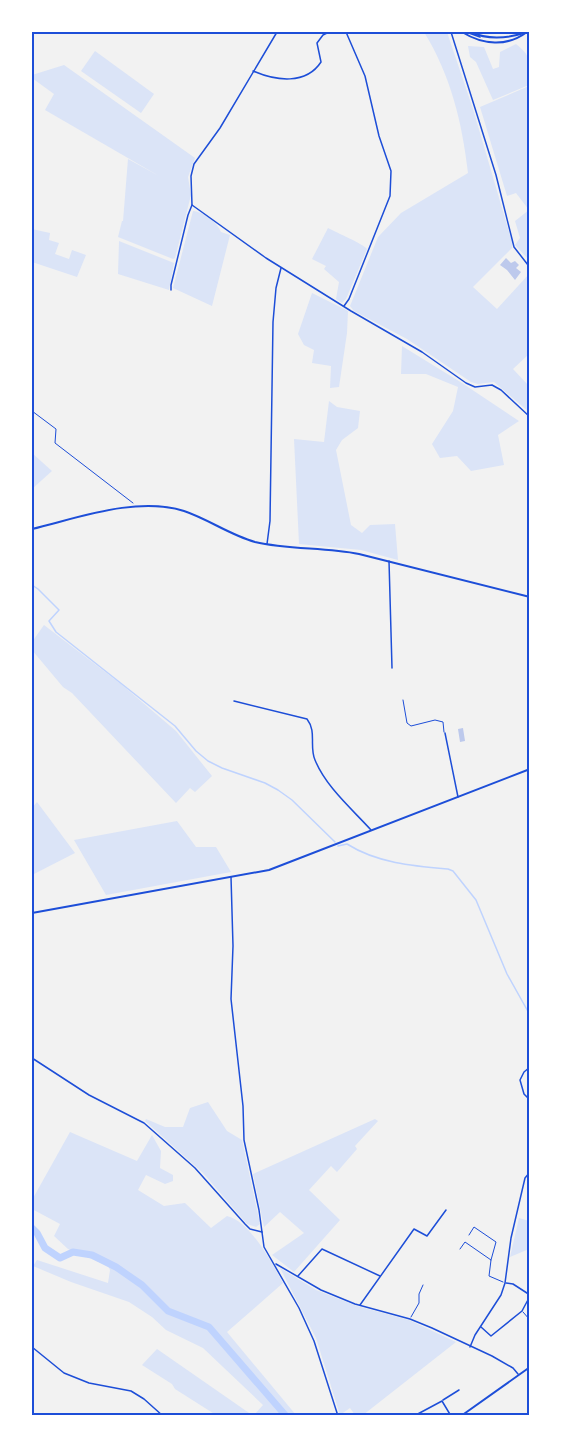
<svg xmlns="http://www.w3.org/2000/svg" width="561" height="1447" font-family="Overpass,sans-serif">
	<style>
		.green { fill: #dbe4f7 }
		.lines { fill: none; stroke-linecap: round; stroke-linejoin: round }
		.stream { stroke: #bfd3fe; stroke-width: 1.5 }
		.river { stroke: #bfd3fe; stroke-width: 7 }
		.building { fill: #bdc9ec }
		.path { stroke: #1d4ed8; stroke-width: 1 }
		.service { stroke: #1d4ed8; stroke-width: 1 }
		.minor { stroke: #1d4ed8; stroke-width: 1.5 }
		.secondary { stroke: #1d4ed8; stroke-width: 2 }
		.primary { stroke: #1d4ed8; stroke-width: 2 }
		.neatline { fill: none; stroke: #1d4ed8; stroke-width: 2 }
	</style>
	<rect width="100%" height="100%" fill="#f2f2f2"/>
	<g class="green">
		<path d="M424 32H447L473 109 512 242V248L473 287 497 309 529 274V354L513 369 529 386V412L494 382 478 384 471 382 407 339 354 311 350 306 378 237 401 213 468 173C462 122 451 76 424 32Z"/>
		<path d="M516 44C533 57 530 64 529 85L493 100 476 62 470 57 468 46 484 47 493 69 499 67 500 52Z"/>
		<path d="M95 51 154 94 141 113 81 71Z"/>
		<path d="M64 65 195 158 188 177 191 195 175 258 173 259 118 237 122 221H123L128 159 159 176 45 110 54 94 32 78V75Z"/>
		<path d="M529 86V260L515 245 520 238 515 221 529 210 516 193 507 196 480 107Z"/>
		<path d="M193 211C204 212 217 222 221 232L230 235 212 306 173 288Z"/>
		<path d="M328 228C337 233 362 243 367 249L346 299 342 303 336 299 339 282 324 269 326 266 312 259Z"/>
		<path d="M32 229 50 233 49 240 59 243 55 254 69 259 72 250 86 255 77 277 32 262Z"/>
		<path d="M119 241 174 263 169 290 118 274Z"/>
		<path d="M312 293 348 311 347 333 339 387 330 388 331 366 312 363 314 350 304 345 298 334Z"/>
		<path d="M402 346 462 383 519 421 498 435 504 465 471 471 457 456 440 458 432 444 453 411 458 387 426 374H401Z"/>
		<path d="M329 401 337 407 360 411 358 428 342 440 336 450 351 525 362 533 370 525 395 524 398 560 361 550 299 544 294 439 324 442Z"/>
		<path d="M32 453 52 471 32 489Z"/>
		<path d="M44 625 122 685 176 731 212 776 195 792 190 788 176 803 72 693 63 687 32 650V642Z"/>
		<path d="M37 802 75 853 32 875V808Z"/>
		<path d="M177 821 196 847H216L231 872 106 895 74 840Z"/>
		<path d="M208 1102 227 1131 242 1140 260 1224 256 1227 247 1224 203 1173 145 1121 146 1119 165 1127H183L190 1108Z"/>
		<path d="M375 1119 378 1121 355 1146 357 1149 337 1172 331 1166 309 1190 340 1220 294 1272 272 1255 304 1233 280 1212 264 1227 253 1174Z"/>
		<path d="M70 1132 137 1161 152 1135 161 1151 160 1168 173 1175V1181L165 1184 146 1175 138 1190 164 1206 185 1203 211 1228 227 1216C250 1221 272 1263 283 1283L227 1332 296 1415H254L263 1405 203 1348 166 1330 152 1317 129 1302 71 1282 33 1266 37 1260 108 1283 110 1270 108 1266 68 1249 54 1236 60 1224 32 1209V1200Z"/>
		<path d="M519 1218 529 1221V1249L510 1257Z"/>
		<path d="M280 1268 316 1290 357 1306 409 1320 456 1342 363 1415H355L350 1408 340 1415 316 1338Z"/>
		<path d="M157 1349 252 1415H216L175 1389 172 1384 142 1365Z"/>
	</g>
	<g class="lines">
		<g class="stream">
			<path d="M32 585 38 589 59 610 49 621 56 632 175 726 196 751 208 761 222 768 265 783 278 790 292 800 335 842"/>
			<path d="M338 846 347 844C377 863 413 866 448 869L453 871 476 900 507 974 530 1015"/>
		</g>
		<path class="river" d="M32 1228 37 1233 45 1248 60 1258 73 1252 92 1255 116 1267 142 1285 168 1311 209 1327 286 1416"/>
	</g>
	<g class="building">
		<path d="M506 258 511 263 515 261 519 265 516 268 521 272 515 280 507 270 500 265Z"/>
		<path d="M463 728 465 741 460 742 458 729Z"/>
	</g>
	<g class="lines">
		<path class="path" d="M32 411 56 429 55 443 133 503"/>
		<g class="service">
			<path d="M403 700 407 723 411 726 435 720 443 722 444 732"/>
			<path d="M469 1235 474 1227 496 1242 491 1260"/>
			<path d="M460 1249 465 1242 491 1260 489 1276 503 1282"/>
			<path d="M523 1312 530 1320"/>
			<path d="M411 1317 419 1303V1294L423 1285"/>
		</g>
		<g class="minor">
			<path d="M451 32 496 175 514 247 528 265"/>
			<path d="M466 32 480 37"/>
			<path d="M253 71C276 81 306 85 321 62L317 43 323 35 329 32"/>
			<path d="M192 205 266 258 351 311 422 352 466 383 475 387 492 385 501 390 530 417"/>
			<path d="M171 290V285L188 215 192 205 191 176 194 164 220 128 277 32"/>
			<path d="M344 306 349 299 390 196 391 171 379 136 365 76 346 32"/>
			<path d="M267 544 270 521 273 322 276 288 281 268"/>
			<path d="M389 561 392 668"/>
			<path d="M234 701 307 719C317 732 309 746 315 760 326 787 352 809 371 830"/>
			<path d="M445 733 458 797"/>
			<path d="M231 877 233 946 231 999 243 1106 244 1140 259 1210 264 1247 299 1308 314 1341 338 1416"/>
			<path d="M32 1058 89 1095 144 1123 195 1168 245 1224 250 1229 262 1232"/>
			<path d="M530 1067 524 1072 520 1080 524 1094 530 1100"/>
			<path d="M276 1264 321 1290 355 1304 410 1319 432 1328 492 1356 513 1368 518 1374"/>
			<path d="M298 1276 322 1249 380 1276"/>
			<path d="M506 1283 513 1284 530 1295"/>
			<path d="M360 1305 414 1229 427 1236 446 1210"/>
			<path d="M481 1327 491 1336 522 1311 530 1296"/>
			<path d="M32 1347 64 1373 89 1383 131 1391 144 1399 163 1416"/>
			<path d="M470 1347 475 1335 501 1295 505 1283 511 1238 525 1178 530 1172"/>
			<path d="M443 1400 459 1390"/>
			<path d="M414 1416 442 1401 451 1416"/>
		</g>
		<g class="secondary">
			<path d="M462 32C483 45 507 47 527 32"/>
			<path d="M470 32C488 40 505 39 524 33"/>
			<path d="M32 529C78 518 137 496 184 511 208 519 230 535 255 542 289 550 325 547 359 554L530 597"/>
			<path d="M32 913 269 870 530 769"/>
		</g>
		<path class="primary" d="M461 1416 530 1367"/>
	</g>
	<rect width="561" height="1447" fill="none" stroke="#ffffff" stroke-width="66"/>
	<rect x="33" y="33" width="495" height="1381" class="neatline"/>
</svg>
